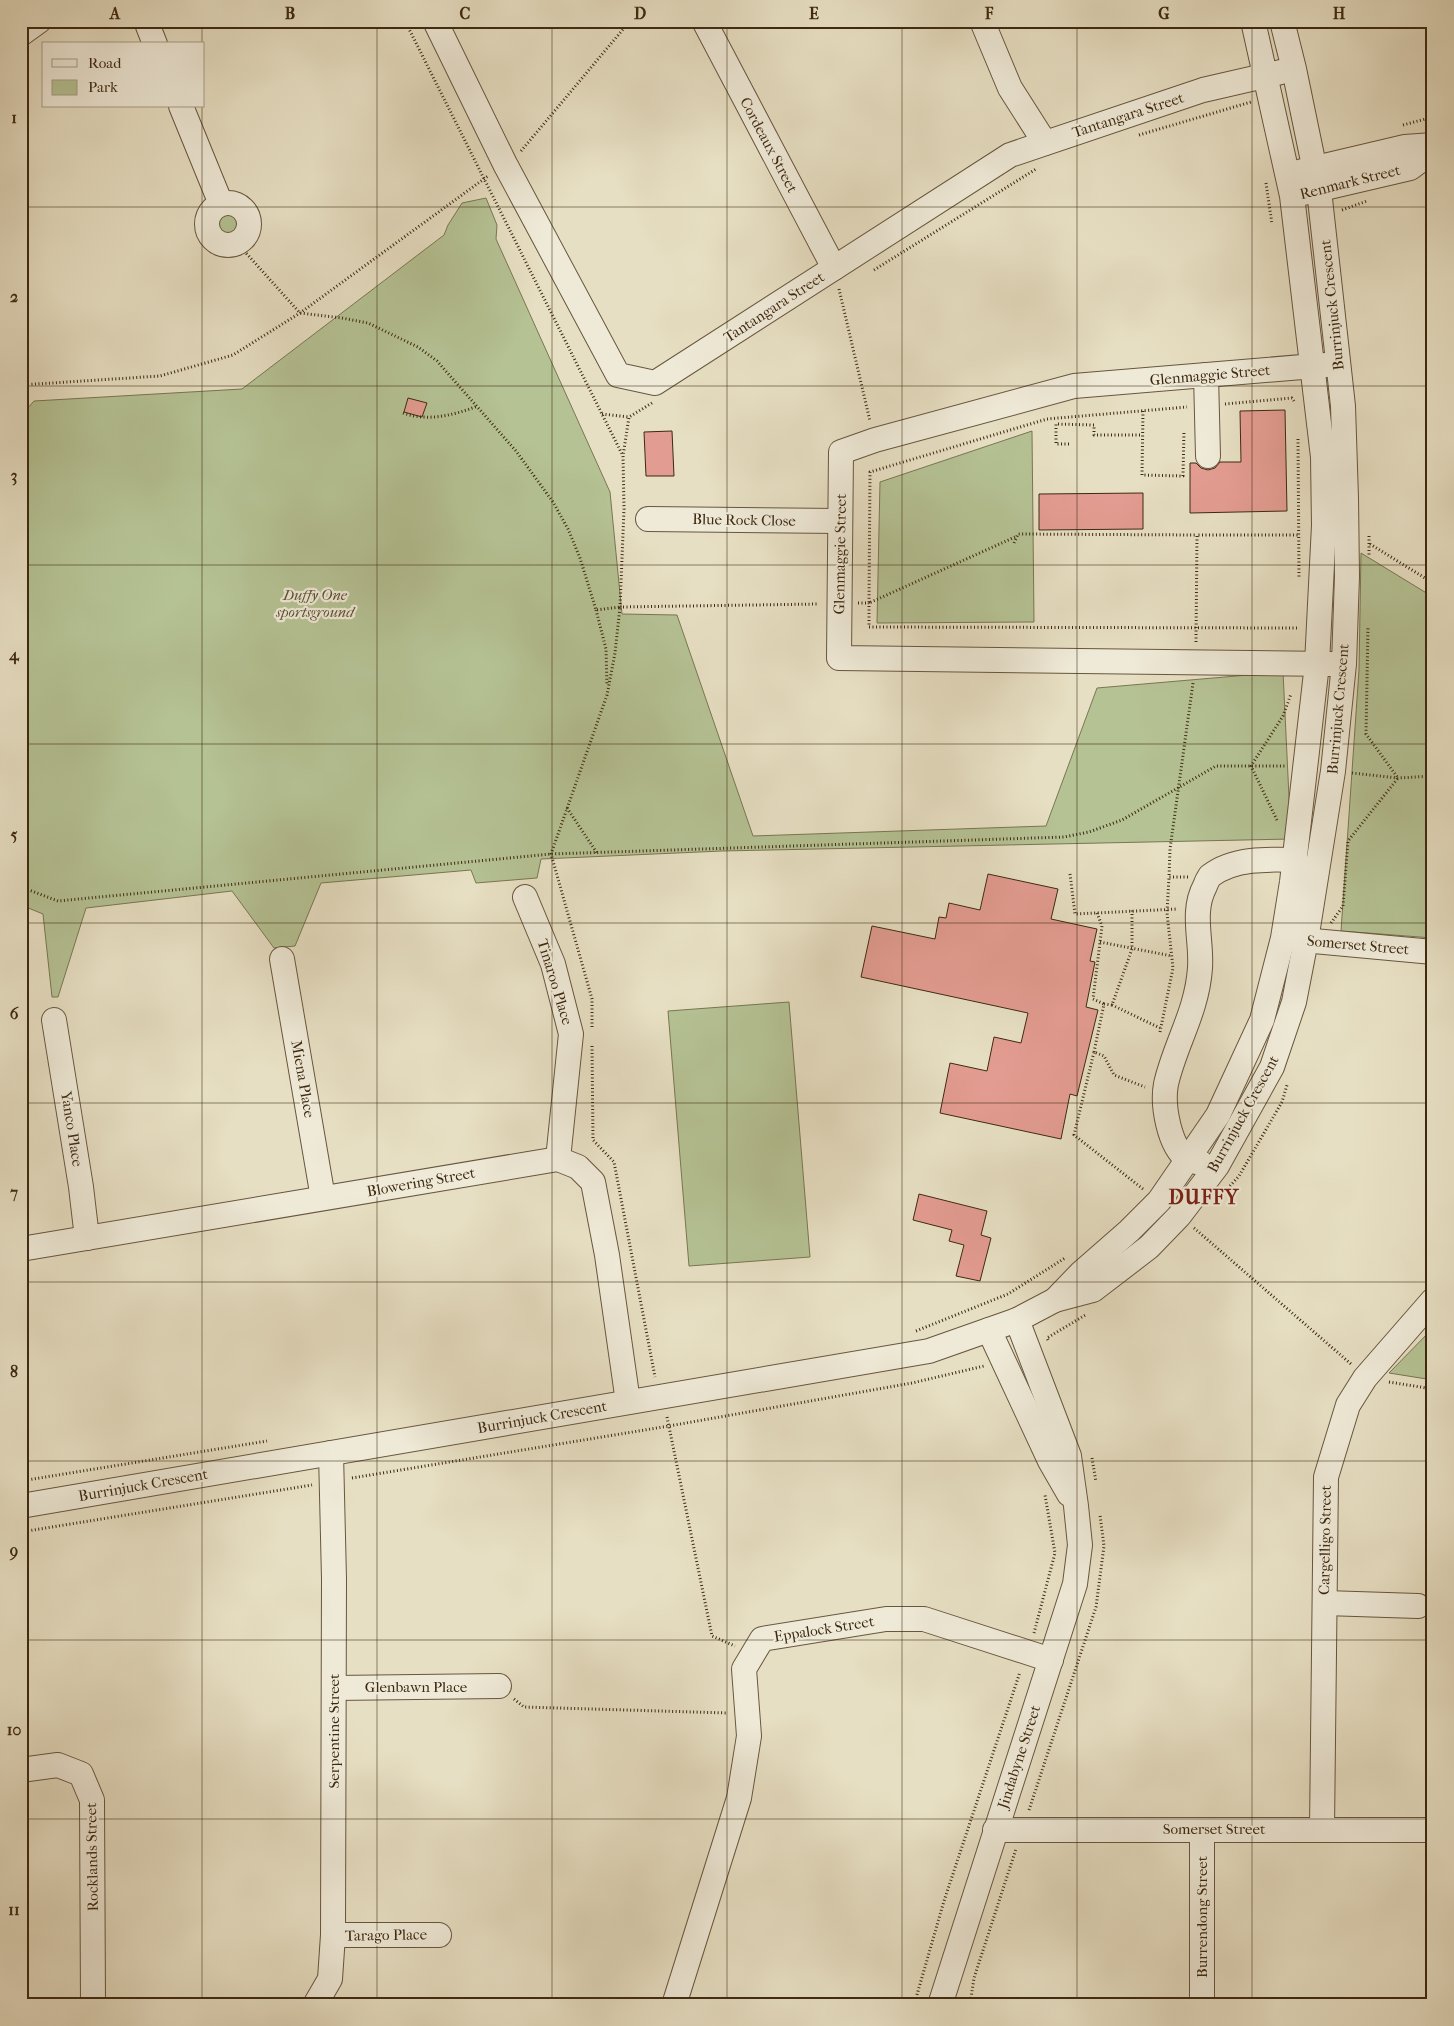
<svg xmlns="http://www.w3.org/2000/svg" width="1454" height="2026" font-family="'IM FELL French Canon',serif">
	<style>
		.green { fill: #b5c294; stroke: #797652 }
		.building { fill: #e39c91; stroke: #3d2911 }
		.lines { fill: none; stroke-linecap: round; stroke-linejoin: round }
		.minor-casing { stroke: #68563e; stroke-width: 26 }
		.path { stroke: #3d2911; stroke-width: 3; stroke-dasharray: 1 2.5; stroke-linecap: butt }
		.minor { stroke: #efead8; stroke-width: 24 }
		.grid { fill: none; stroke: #3d2911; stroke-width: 1; stroke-opacity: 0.55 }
		.labels { text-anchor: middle; stroke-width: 4.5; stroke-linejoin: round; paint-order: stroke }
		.street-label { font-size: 15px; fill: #3d2911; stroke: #efead8 }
		.park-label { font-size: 15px; font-style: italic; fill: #5b4f32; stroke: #efead8 }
		.district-label { font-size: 20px; font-weight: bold; letter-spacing: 1px; fill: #7a1f14; stroke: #efead8 }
		.neatline { fill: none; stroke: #3d2911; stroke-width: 2 }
		.grid-label { font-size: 16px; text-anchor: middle; font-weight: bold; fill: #3d2911 }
	</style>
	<rect width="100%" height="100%" fill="#e7dfc3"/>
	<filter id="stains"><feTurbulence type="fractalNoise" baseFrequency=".004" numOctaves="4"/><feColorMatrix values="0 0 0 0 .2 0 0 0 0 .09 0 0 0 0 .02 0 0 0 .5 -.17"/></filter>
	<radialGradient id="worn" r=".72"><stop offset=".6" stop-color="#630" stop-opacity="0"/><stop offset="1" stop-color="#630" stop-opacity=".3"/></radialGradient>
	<g class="green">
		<path d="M486 198 497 225 496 239 610 492 622 614 677 615 753 836 1046 826 1097 688 1283 672 1291 839 722 851 541 859 537 878 476 883 471 870 321 883 295 946 274 948 232 891 86 908 58 997H52L43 914 21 905V416L34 401 242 389 444 235 448 225 462 203Z"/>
		<circle cx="228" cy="224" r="19"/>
		<path d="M1032 431 1034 622 877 623 880 482Z"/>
		<path d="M1361 553 1433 597V938L1341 931 1359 670Z"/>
		<path d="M789 1002 810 1257 689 1266 668 1011Z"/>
		<path d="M1433 1328V1380L1389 1373Z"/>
	</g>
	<g class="building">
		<path d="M408 398 427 403 422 417 404 412Z"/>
		<path d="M1285 410 1287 511 1190 513V463H1196L1201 468 1208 470 1215 468 1220 462H1241L1240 411Z"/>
		<path d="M672 431 674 476H646L644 432Z"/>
		<path d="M1143 493V529L1039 530V494Z"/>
		<path d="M988 874 1058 889 1051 919 1097 929 1090 961 1095 962 1086 1007 1098 1010 1077 1096 1070 1094 1061 1139 940 1113 950 1063 987 1071 994 1037 1021 1043 1028 1013 861 977 872 926 935 939 939 917 946 918 949 903 980 910Z"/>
		<path d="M919 1194 987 1211 981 1235 991 1238 980 1281 956 1276 964 1245 949 1241 952 1230 913 1220Z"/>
	</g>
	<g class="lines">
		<g class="minor-casing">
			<g id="minor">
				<path d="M146 21 155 44"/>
				<path d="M435 21 505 164 618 375 655 383 1010 155 1203 90 1281 72"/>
				<path d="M704 21 834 268"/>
				<path d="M982 21 1010 88 1045 143"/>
				<path d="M21 34 39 21"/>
				<path d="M181 106 221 204"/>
				<path d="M1299 172 1405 147 1433 145"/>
				<path d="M1303 193 1410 168 1433 151"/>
				<circle cx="228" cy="224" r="21"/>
				<path d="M1326 365 1074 386 875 440 841 452 839 658 1332 664"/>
				<path d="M1206 375 1208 456"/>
				<path d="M648 519 840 521"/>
				<path d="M525 897 553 964 571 1034 558 1159"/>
				<path d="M1292 939 1433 952"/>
				<path d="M282 959 323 1198"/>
				<path d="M54 1020 81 1187 87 1238"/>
				<path d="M1201 1163C1197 1162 1190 1161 1187 1159 1169 1146 1162 1105 1166 1084 1175 1044 1197 1012 1200 968 1202 940 1191 912 1205 886 1206 883 1208 879 1210 876 1233 858 1268 859 1295 860L1304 872"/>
				<path d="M21 1249 558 1159 578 1167 593 1182 607 1255 628 1402"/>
				<path d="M1055 1300 1081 1273 1129 1231 1159 1201 1218 1115 1262 1020 1283 938 1292 882 1317 664 1324 525 1323 457 1292 196 1253 21"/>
				<path d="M989 1330 1050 1461 1069 1494"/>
				<path d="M21 1506 929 1351 1017 1320 1055 1300 1093 1290 1149 1247 1179 1216 1217 1166 1272 1067 1294 1002 1306 940 1333 771 1344 664 1347 576 1346 498 1343 406 1319 190 1294 69 1282 21"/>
				<path d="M1325 1603 1418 1606"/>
				<path d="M334 1688 499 1686"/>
				<path d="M21 1770 58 1765 81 1774 92 1800 93 2005"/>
				<path d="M1322 1829 1326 1477 1348 1405 1365 1378 1433 1300"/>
				<path d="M995 1830H1433"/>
				<path d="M1202 1830V2005"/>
				<path d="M333 1935H439"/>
				<path d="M315 2005 330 1979 333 1935 334 1579 331 1453"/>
				<path d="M674 2005 739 1798 749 1736 744 1669 762 1639 886 1619H924L1051 1660"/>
				<path d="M940 2005 1075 1584 1080 1545 1076 1506 1069 1456 1017 1320"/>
			</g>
		</g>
		<g class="path">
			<path d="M405 21 622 454"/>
			<path d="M1403 125 1433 117"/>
			<path d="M1139 135 1251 102"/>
			<path d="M521 151 630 21"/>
			<path d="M1266 183 1272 224"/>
			<path d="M1342 210 1367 201"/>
			<path d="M237 243 300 313 342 318 368 323 418 347 437 361 516 451 553 502 568 529 580 558 596 610 620 607 615 653 607 695 551 854 592 999V1027"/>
			<path d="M874 270 1036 169"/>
			<path d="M839 289 870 421"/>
			<path d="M21 385 160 376 233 355 300 313 488 176"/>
			<path d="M652 403 629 417 623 456 624 509 620 607 819 604"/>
			<path d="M1225 404 1292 398 1294 401"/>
			<path d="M1143 411 1142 475 1183 476 1184 431"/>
			<path d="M403 413C428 422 454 415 478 406"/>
			<path d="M602 414 629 417"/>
			<path d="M1298 439 1299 578"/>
			<path d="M1069 444H1056V424L1094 425V435H1142"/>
			<path d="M1369 536V555"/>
			<path d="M1015 537 869 603 870 472 1047 419 1187 407"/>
			<path d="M1014 543 1018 534 1197 535"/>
			<path d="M1370 544 1433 583"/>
			<path d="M858 603H869V627L1298 628"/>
			<path d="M596 610 606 649 607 685"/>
			<path d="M1196 642 1197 535H1299"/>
			<path d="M1352 773 1398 778 1433 776"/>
			<path d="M567 808 597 853"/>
			<path d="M1277 820 1251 766 1283 716 1291 694"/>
			<path d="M1070 874 1075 914 1178 909"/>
			<path d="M1188 877H1169L1170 849 1193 683"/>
			<path d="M21 887 58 901 551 854 1064 837 1089 832 1122 820 1216 766H1286"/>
			<path d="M1097 913 1102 926 1093 999 1104 1004"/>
			<path d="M1331 923 1343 906 1348 841 1398 778 1366 734 1368 626"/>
			<path d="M1100 942 1172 956"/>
			<path d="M1112 1005 1160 1028"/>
			<path d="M1160 1032 1173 968 1167 913 1169 877"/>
			<path d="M592 1046 593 1140 614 1162 655 1377"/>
			<path d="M1094 1052 1104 1004 1112 1005 1132 949V910"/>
			<path d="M1230 1186 1239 1176 1282 1102 1287 1085"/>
			<path d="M1143 1189 1074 1135 1094 1052 1104 1056 1114 1075 1145 1087"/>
			<path d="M1194 1228 1351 1364"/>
			<path d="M916 1331 1008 1294 1065 1258"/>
			<path d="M1048 1340 1047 1338 1087 1314"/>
			<path d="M1389 1382 1433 1389"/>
			<path d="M667 1417 712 1636 735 1646"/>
			<path d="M1092 1458 1096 1482"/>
			<path d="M352 1478 669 1426 912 1383 984 1366"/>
			<path d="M21 1481 267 1441"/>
			<path d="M21 1532 312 1485"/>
			<path d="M1034 1633 1055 1553 1045 1495"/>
			<path d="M514 1699 524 1707 727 1713"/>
			<path d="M1029 1810 1096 1607 1104 1546 1100 1515"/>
			<path d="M914 2005 944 1901 1020 1672"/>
			<path d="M970 2005 974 1978 1016 1849"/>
		</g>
		<use href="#minor" class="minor"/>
	</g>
	<path class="grid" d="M202 21V44M377 21V2005M552 21V2005M727 21V2005M902 21V2005M1077 21V2005M1252 21V2005M202 106V2005M21 207H1433M21 386H1433M21 565H1433M21 744H1433M21 923H1433M21 1103H1433M21 1282H1433M21 1461H1433M21 1640H1433M21 1819H1433"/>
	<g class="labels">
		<g class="street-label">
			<text transform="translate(1128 115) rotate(-18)" y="5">Tantangara Street</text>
			<text transform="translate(769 145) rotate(62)" y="5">Cordeaux Street</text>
			<text transform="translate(1350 182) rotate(-14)" y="5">Renmark Street</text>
			<text transform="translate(1332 305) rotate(-96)" y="5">Burrinjuck Crescent</text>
			<text transform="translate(774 307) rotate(-33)" y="5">Tantangara Street</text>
			<text transform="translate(1210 375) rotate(-5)" y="5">Glenmaggie Street</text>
			<text transform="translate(744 520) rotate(1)" y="5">Blue Rock Close</text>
			<text transform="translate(840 554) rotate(-89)" y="5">Glenmaggie Street</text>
			<text transform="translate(1338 709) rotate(-85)" y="5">Burrinjuck Crescent</text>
			<text transform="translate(1358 945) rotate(5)" y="5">Somerset Street</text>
			<text transform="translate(555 982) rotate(73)" y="5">Tinaroo Place</text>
			<text transform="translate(303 1079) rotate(80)" y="5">Miena Place</text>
			<text transform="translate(1243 1114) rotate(-61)" y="5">Burrinjuck Crescent</text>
			<text transform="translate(72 1129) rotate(81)" y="5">Yanco Place</text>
			<text transform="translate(421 1182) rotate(-10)" y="5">Blowering Street</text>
			<text transform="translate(542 1417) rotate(-10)" y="5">Burrinjuck Crescent</text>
			<text transform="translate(143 1485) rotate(-10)" y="5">Burrinjuck Crescent</text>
			<text transform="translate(1325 1540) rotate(-89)" y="5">Cargelligo Street</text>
			<text transform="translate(824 1629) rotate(-9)" y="5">Eppalock Street</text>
			<text x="416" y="1692">Glenbawn Place</text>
			<text transform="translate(334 1731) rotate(-90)" y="5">Serpentine Street</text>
			<text transform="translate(1019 1757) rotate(-72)" y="5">Jindabyne Street</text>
			<text x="1214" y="1834">Somerset Street</text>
			<text transform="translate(92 1857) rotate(-91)" y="5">Rocklands Street</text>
			<text transform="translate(1202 1917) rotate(-90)" y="5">Burrendong Street</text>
			<text transform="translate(386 1935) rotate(-1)" y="5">Tarago Place</text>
		</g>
		<g class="park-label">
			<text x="315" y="600">Duffy One<tspan x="315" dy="17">sportsground</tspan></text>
		</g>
		<g class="district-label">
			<text x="1204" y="1204">DUFFY</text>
		</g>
	</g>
	<rect width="1454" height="2026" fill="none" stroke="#e7dfc3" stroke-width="55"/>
	<rect x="42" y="42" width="162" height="65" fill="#efead8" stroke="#a89d88"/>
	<rect x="52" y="59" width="25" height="8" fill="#efead8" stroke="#a89d88"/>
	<text x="88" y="68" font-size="15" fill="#3d2911">Road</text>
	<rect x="52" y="80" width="25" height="15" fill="#b5c294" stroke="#a89d88"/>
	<text x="88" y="92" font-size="15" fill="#3d2911">Park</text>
	<rect x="28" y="28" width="1398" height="1970" class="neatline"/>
	<g class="grid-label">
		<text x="115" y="19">A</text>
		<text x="290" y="19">B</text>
		<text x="465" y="19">C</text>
		<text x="640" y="19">D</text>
		<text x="814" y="19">E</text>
		<text x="989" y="19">F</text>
		<text x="1164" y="19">G</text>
		<text x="1339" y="19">H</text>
		<text x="14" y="123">1</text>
		<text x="14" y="302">2</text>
		<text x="14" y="481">3</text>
		<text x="14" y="660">4</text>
		<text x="14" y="840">5</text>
		<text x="14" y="1019">6</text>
		<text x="14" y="1198">7</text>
		<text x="14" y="1377">8</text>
		<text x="14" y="1556">9</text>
		<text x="14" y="1735">10</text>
		<text x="14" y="1915">11</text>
	</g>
	<rect width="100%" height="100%" filter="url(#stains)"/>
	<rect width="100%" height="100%" fill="url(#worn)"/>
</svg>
